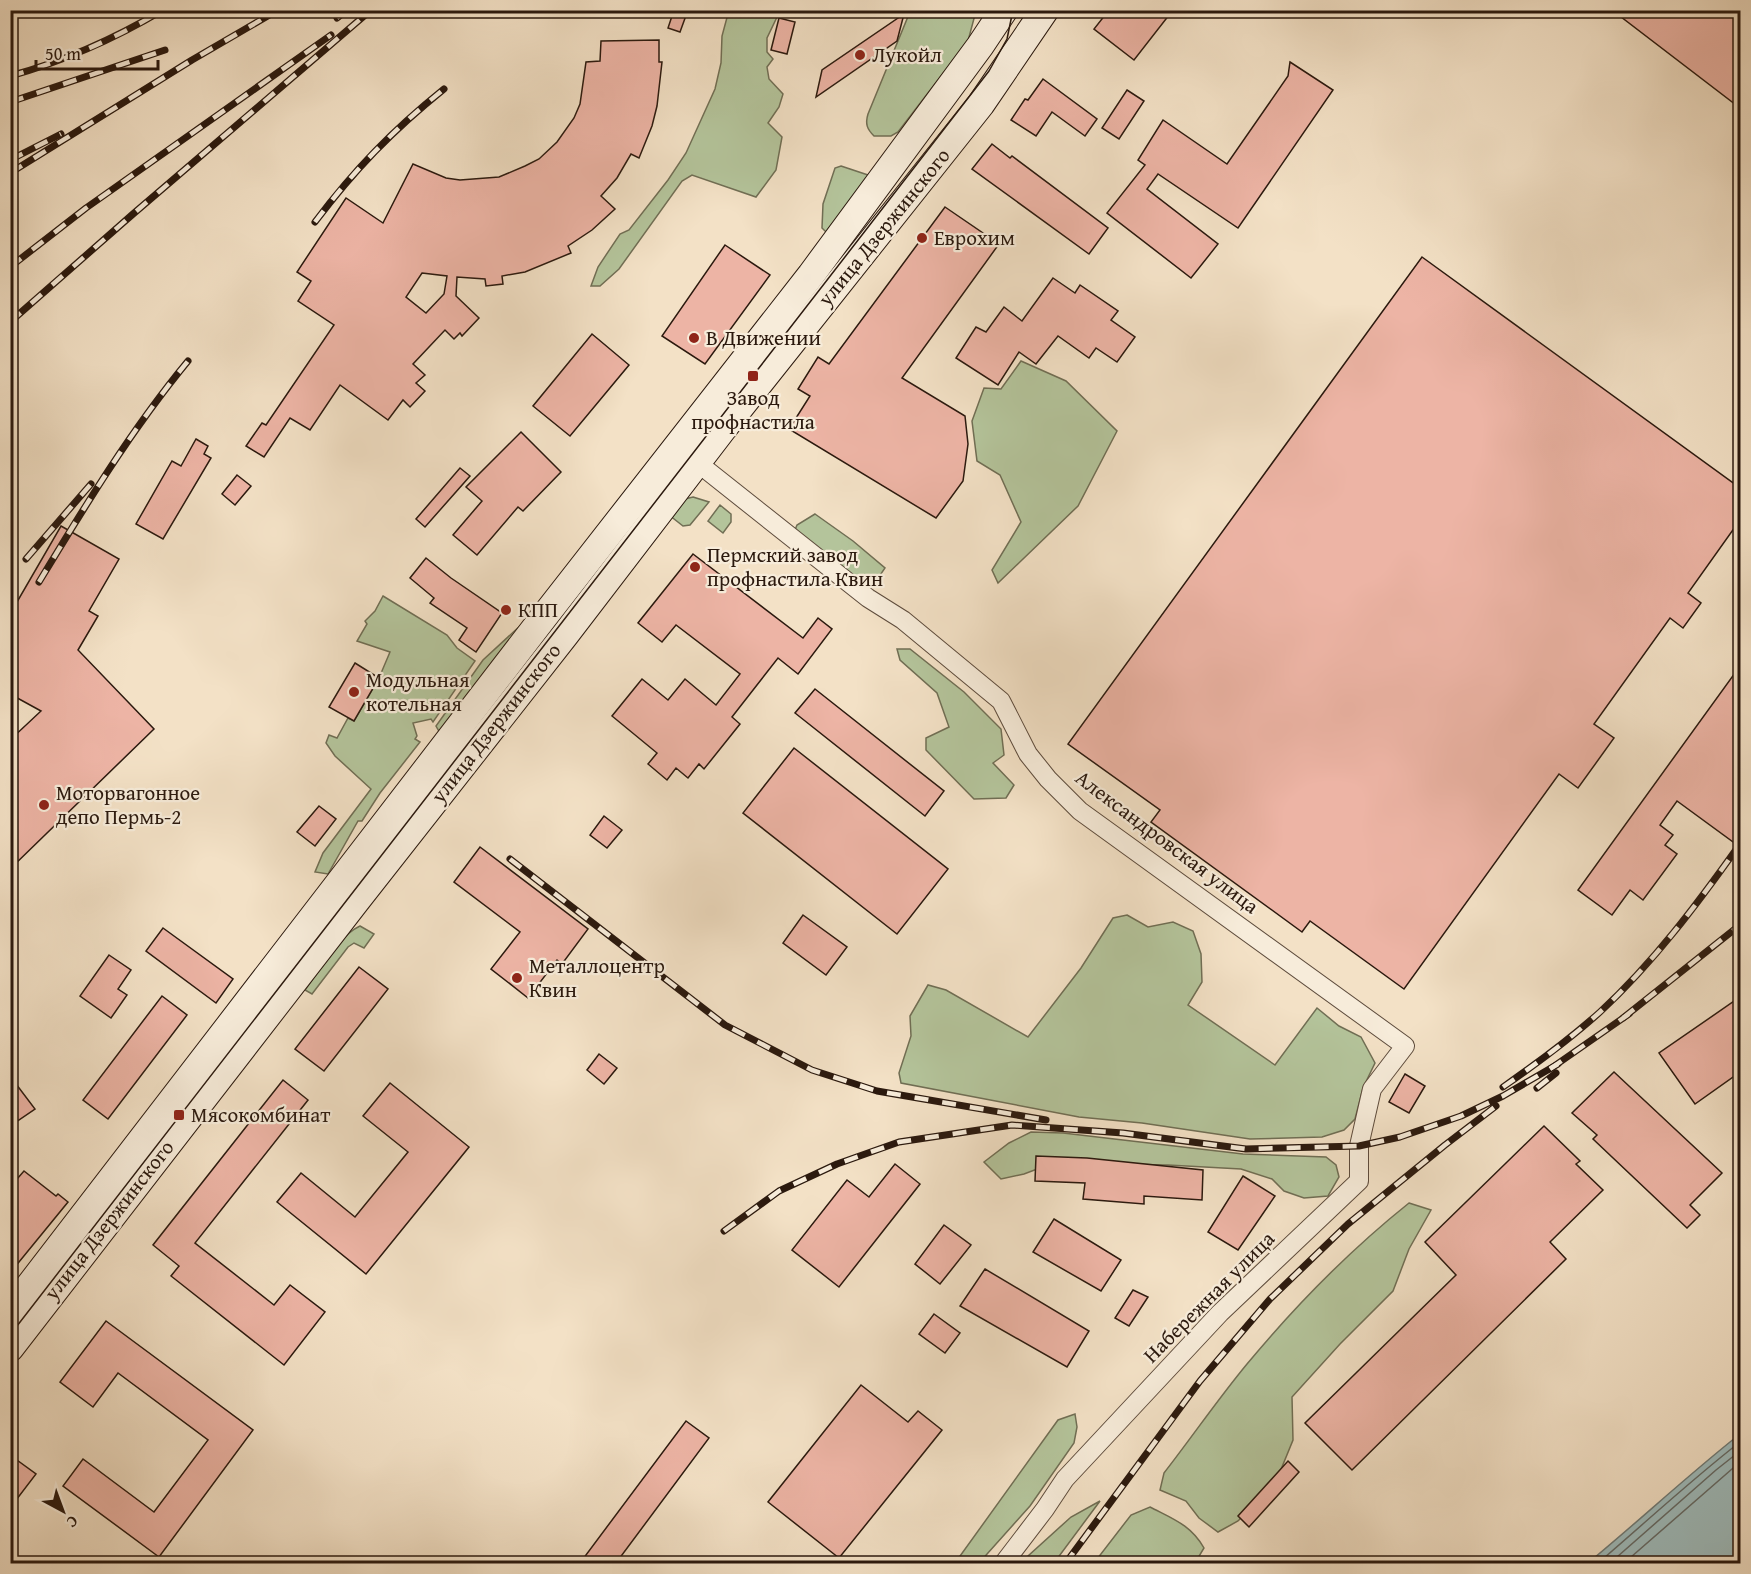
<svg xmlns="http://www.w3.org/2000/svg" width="1751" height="1574" font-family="'Gentium Book Plus',serif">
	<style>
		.green { fill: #b4c49b; stroke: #706e54; stroke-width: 1.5 }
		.water { fill: #9ebcbd; stroke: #707b77; stroke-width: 1.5 }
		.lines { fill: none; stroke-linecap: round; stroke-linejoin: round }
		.shore { stroke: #646a66; stroke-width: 1.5 }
		.building { fill: #edb4a5; stroke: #2b190e; stroke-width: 1.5; fill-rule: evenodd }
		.minor-casing { stroke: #5d4b3c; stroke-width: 20 }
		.secondary-casing { stroke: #2b190e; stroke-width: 29 }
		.minor { stroke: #f7ecda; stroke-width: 18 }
		.secondary { stroke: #f7ecda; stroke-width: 27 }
		.tram { stroke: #2b190e; stroke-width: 1.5 }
		.rail-casing { stroke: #2b190e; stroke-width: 7 }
		.rail { stroke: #f7ecda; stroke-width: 4.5; stroke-dasharray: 14; stroke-linecap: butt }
		.poi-dot { fill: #8f2418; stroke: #f7ecda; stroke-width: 2 }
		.labels { text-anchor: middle; stroke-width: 4.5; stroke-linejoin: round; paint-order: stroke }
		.poi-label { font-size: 21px; fill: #2b190e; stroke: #f7ecda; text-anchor: start }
		.street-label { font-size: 21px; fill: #2b190e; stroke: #f7ecda }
	</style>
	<rect width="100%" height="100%" fill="#f3e1c6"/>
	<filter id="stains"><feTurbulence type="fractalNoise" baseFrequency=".00333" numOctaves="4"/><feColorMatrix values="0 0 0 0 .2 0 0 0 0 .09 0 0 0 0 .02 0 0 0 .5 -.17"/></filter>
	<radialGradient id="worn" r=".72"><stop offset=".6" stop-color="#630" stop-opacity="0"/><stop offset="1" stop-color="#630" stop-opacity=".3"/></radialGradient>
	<g class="green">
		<path d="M729 10 793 11 792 14 779 13 767 38V52L773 59 767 67 769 79 783 94 779 107 768 123 782 137 776 170 756 197 692 175 682 181 619 269 600 286H591L598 267 620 234 629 230 668 180 686 153 715 89 721 63 722 36Z"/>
		<path d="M909 11H976L968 41 898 132 891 136H874C867 129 865 124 868 114L909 14Z"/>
		<path d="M841 166 868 175 862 187 826 232 822 228 823 204 835 168Z"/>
		<path d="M1021 361 1066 381 1117 431 1078 506 998 583 992 570 1021 522 1000 475 977 461 972 421 984 388 1001 389Z"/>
		<path d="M693 497 709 502 690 525 683 526 669 515 685 499Z"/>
		<path d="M720 505 731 514V522L723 533 708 521Z"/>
		<path d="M815 514 853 541 885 568 868 593 795 530 797 525Z"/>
		<path d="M383 596 447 635 457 648 475 661 433 722 431 719 413 723 417 736 415 739 420 742 380 793 362 821H358L328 874 315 872 323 853 371 789 335 756 326 743 329 735 337 738 348 718 354 721 379 678 390 652 357 641 367 624 365 621 375 611Z"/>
		<path d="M521 625 520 641 440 733 436 726 483 660Z"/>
		<path d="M897 649H910L964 692 1001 729 1004 755 993 763 1014 785 1006 798 974 799 926 750V738L949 727 937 693 900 660Z"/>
		<path d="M1127 915 1148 927 1173 922 1193 931 1201 954 1202 982 1188 1005 1275 1065 1317 1008 1339 1026 1361 1037 1375 1063 1363 1088 1355 1119 1344 1130 1322 1137 1250 1139 1142 1123 1079 1117 901 1083 899 1073 911 1036 910 1016 928 985 946 990 1028 1037 1081 968 1113 918Z"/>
		<path d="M360 926 374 934 364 948 354 943 348 947 312 994 305 990C320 970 338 936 360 926Z"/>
		<path d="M1031 1132 1063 1133 1243 1154 1326 1157 1336 1165 1339 1177 1328 1196 1304 1198 1284 1191 1272 1179 1241 1169 1168 1165 1053 1163 1024 1174 1001 1179 984 1162 1009 1143Z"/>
		<path d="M1409 1203 1431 1210 1409 1249 1393 1291 1340 1344 1292 1397 1293 1440 1275 1484 1238 1521 1218 1532 1199 1518 1186 1501 1160 1490 1164 1473C1192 1437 1218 1399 1247 1364 1296 1305 1349 1251 1409 1203Z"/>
		<path d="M1075 1414 1077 1427 1074 1443 1030 1506 979 1563H955L1058 1420Z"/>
		<path d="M1100 1501 1054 1563H1023L1028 1556 1071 1517Z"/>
		<path d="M1150 1507C1173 1519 1191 1525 1204 1548L1195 1563H1094L1131 1515Z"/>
	</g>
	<path class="water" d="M1740 1434V1563H1588C1639 1521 1688 1475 1740 1434Z"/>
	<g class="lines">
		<g class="shore">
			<path d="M1597 1564C1645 1523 1691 1480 1740 1442"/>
			<path d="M1609 1564 1716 1470 1740 1451"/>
			<path d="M1623 1564 1740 1462"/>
		</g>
	</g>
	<g class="building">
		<path d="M674 10H688L680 32 668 28Z"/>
		<path d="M1109 10H1173L1134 60 1094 29Z"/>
		<path d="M1612 10H1724L1740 23V108Z"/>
		<path d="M904 14 897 41 816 97 822 70Z"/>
		<path d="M779 18 795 22 787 54 771 50Z"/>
		<path d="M659 40V62H662L657 106 652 126 639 158 631 154 617 178 601 196 615 209 592 230 568 246 571 253 525 272 502 276 503 284 486 286 485 279 457 277 456 296 479 318 462 336 460 333 454 339 445 330 413 364 425 375 416 383 425 391 410 407 403 400 388 420 340 385 310 430 290 418 264 457 246 446 262 423 266 425 334 325 298 301 311 281 297 272 346 198 383 223 413 164 446 178 460 180 499 177 525 166 539 159 557 142 574 118 580 104 586 62 600 61 601 41ZM422 273 447 276 444 294 426 313 406 297Z"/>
		<path d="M1290 62 1333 90 1238 228 1158 174 1147 189 1218 244 1191 278 1107 213 1145 165 1138 160 1163 120 1227 164 1288 76Z"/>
		<path d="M1043 79 1097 119 1085 136 1052 112 1036 136 1011 120 1025 99 1028 100Z"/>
		<path d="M1127 90 1144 101 1119 139 1102 128Z"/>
		<path d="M992 144 1010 158 1012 156 1108 228 1089 254 972 169Z"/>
		<path d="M945 207 999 244 902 378 965 416 968 444 963 481 936 518 789 429 810 396 798 389 818 357 829 364Z"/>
		<path d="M725 245 770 275 705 364 662 336Z"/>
		<path d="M1422 257 1740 488V520L1688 593 1701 603 1683 628 1670 618 1594 724 1614 738 1578 788 1559 774 1404 989 1310 921 1302 932 1151 822 1160 810 1068 744Z"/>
		<path d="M1053 278 1075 293 1080 285 1118 311 1111 320 1135 337 1117 362 1096 348 1089 358 1058 336 1036 364 1019 352 998 385 956 358 976 327 986 332 1004 307 1022 321Z"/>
		<path d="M592 334 629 365 570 436 533 406Z"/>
		<path d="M521 432 561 472 523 511 518 507 477 555 453 535 482 501 466 487Z"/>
		<path d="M196 439 208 446 204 454 211 458 163 539 136 524 172 461 181 466Z"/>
		<path d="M460 468 470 476 425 527 416 519Z"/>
		<path d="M237 475 251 486 235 505 222 494Z"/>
		<path d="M61 526 119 559 89 611 98 616 78 650 154 729 10 869V740L41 711 10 694V614Z"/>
		<path d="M693 554 803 638 818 618 832 629 798 674 778 658 732 717 740 724 704 769 699 764 688 778 676 768 667 780 648 764 657 753 612 716 642 679 668 700 685 679 716 705 740 674 676 625 662 642 638 623Z"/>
		<path d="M426 558 451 578 502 613 476 652 459 640 467 628 430 603 434 598 410 578Z"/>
		<path d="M355 663 379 678 354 721 329 707Z"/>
		<path d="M1740 666V847L1677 801 1660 825 1673 835 1665 845 1677 854 1643 900 1630 890 1612 915 1578 890Z"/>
		<path d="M815 689 944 791 925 816 795 713Z"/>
		<path d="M794 748 948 869 897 934 743 813Z"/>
		<path d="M319 806 336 819 315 846 297 832Z"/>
		<path d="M604 816 622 830 607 848 590 835Z"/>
		<path d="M480 847 588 929 562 964 557 960 528 998 491 969 520 932 454 882Z"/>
		<path d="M803 915 847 947 826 975 783 943Z"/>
		<path d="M163 928 233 979 216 1003 146 951Z"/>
		<path d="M109 955 131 970 118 989 127 995 111 1018 80 996Z"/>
		<path d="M359 967 388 989 324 1071 295 1049Z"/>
		<path d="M162 996 187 1015 108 1119 83 1100Z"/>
		<path d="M1740 997V1072L1695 1104 1659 1053Z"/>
		<path d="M599 1054 617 1068 604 1084 587 1070Z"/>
		<path d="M1614 1072 1722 1173 1690 1205 1700 1215 1687 1228 1593 1139 1597 1135 1572 1113Z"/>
		<path d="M1405 1074 1425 1086 1409 1113 1389 1102Z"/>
		<path d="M10 1076 35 1109 10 1126Z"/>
		<path d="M283 1080 308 1100 195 1243 274 1305 290 1285 325 1312 284 1365 171 1276 179 1266 153 1245Z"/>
		<path d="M390 1083 469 1147 366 1274 277 1202 301 1173 355 1217 408 1152 363 1116Z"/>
		<path d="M1544 1126 1580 1161 1576 1164 1603 1190 1550 1242 1566 1259 1352 1470 1305 1423 1456 1275 1425 1242Z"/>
		<path d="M1036 1156 1087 1158 1203 1170 1202 1200 1144 1196V1204L1083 1199 1085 1183 1035 1181Z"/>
		<path d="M895 1164 920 1184 839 1287 792 1250 847 1180 869 1197Z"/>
		<path d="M24 1171 56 1196 58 1194 68 1202 10 1273V1187Z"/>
		<path d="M1243 1176 1275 1196 1238 1250 1208 1232Z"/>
		<path d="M1054 1219 1121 1260 1101 1291 1033 1252Z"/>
		<path d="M944 1225 971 1245 940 1284 915 1264Z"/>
		<path d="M985 1269 1089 1331 1067 1367 960 1306Z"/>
		<path d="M1133 1290 1148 1297 1129 1326 1115 1318Z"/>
		<path d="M934 1314 960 1333 945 1353 919 1334Z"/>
		<path d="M106 1321 253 1430 159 1557 63 1486 83 1459 154 1512 208 1440 118 1373 93 1407 60 1382Z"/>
		<path d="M861 1385 908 1422 918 1411 942 1430 839 1558 768 1502Z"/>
		<path d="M686 1421 709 1438 616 1563H580Z"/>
		<path d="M10 1455 36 1474 10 1508Z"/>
		<path d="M1288 1461 1299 1472 1249 1527 1238 1516Z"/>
	</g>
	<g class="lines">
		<g class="minor-casing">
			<path id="minor" d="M689 456 868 598 903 620 1001 701 1028 754 1048 779 1080 811 1405 1046 1372 1089 1359 1146V1181L1220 1313 1065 1479 1045 1509 1003 1564"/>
		</g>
		<g class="secondary-casing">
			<g id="secondary">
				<path d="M10 1311 543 618 811 275 980 46 1004 10"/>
				<path d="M10 1348 356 901 565 635 722 430 981 104 1045 10"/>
			</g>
		</g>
		<use href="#minor" class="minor"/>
		<use href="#secondary" class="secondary"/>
		<path class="tram" d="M10 1335 989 71 1007 39 1013 10"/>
		<g class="rail-casing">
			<g id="rail">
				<path d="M192 11 193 10"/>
				<path d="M337 18 347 10"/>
				<path d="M10 76C65 61 114 39 163 10"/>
				<path d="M10 102 165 50"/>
				<path d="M10 160 61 134"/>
				<path d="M10 173 192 60 278 10"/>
				<path d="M315 222C355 169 392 131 444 89"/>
				<path d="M10 267 86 208 331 35"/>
				<path d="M10 322 133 214 371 10"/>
				<path d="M26 559 91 484"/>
				<path d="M39 582C85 506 131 430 188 361"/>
				<path d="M510 859 725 1025 812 1070 877 1091 1046 1120"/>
				<path d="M1623 1018 1740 925"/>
				<path d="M1550 1069 1629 1014"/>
				<path d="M1503 1087C1536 1064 1570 1039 1600 1012 1654 962 1698 903 1740 844"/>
				<path d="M1537 1088 1556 1073"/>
				<path d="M724 1231 779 1191 837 1164 899 1142 1012 1125 1123 1133 1246 1149 1359 1146 1400 1137 1461 1116 1503 1096 1558 1064"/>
				<path d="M1065 1564 1200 1381 1270 1299 1348 1224 1445 1145 1496 1106"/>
			</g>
		</g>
		<use href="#rail" class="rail"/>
	</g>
	<g class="poi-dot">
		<circle cx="860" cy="55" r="6"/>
		<circle cx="922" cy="238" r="6"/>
		<circle cx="694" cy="338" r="6"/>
		<rect x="747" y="370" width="12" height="12" rx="3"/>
		<circle cx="695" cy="567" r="6"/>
		<circle cx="506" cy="610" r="6"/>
		<circle cx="354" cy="692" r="6"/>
		<circle cx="44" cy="805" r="6"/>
		<circle cx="517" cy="978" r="6"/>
		<rect x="173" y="1109" width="12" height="12" rx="3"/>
	</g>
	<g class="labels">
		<g class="poi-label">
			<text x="872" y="62">Лукойл</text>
			<text x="934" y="245">Еврохим</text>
			<text x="706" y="345">В Движении</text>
			<text x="753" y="405" text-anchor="middle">Завод<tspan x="753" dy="24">профнастила</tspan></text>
			<text x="707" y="562">Пермский завод<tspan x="707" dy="24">профнастила Квин</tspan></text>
			<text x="518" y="617">КПП</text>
			<text x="366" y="687">Модульная<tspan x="366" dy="24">котельная</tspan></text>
			<text x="56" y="800">Моторвагонное<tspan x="56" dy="24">депо Пермь-2</tspan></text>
			<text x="529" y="973">Металлоцентр<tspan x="529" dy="24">Квин</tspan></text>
			<text x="191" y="1122">Мясокомбинат</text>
		</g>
		<g class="street-label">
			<text transform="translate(884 227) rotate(-51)" y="7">улица Дзержинского</text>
			<text transform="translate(496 723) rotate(-52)" y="7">улица Дзержинского</text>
			<text transform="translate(1167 842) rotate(37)" y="7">Александровская улица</text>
			<text transform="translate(109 1220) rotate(-52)" y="7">улица Дзержинского</text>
			<text transform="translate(1209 1297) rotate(-45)" y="7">Набережная улица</text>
		</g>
	</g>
	<rect width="1751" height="1574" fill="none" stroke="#f3e1c6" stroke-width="36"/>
	<rect x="12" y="12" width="1727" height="1550" fill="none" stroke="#2b190e" stroke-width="3"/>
	<rect x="18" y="18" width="1715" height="1538" fill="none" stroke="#2b190e" stroke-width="1.5"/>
	<g transform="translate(63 1511) rotate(139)" stroke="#f7ecda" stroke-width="4.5" paint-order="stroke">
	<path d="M0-4.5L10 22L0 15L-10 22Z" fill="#2b190e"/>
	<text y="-9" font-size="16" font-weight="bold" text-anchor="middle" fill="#2b190e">С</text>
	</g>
	<path d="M36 60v9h122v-9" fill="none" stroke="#2b190e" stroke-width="3"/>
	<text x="45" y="60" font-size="18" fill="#2b190e" stroke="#f7ecda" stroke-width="4.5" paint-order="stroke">50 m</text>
	<rect width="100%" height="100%" filter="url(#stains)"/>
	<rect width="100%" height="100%" fill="url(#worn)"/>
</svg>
